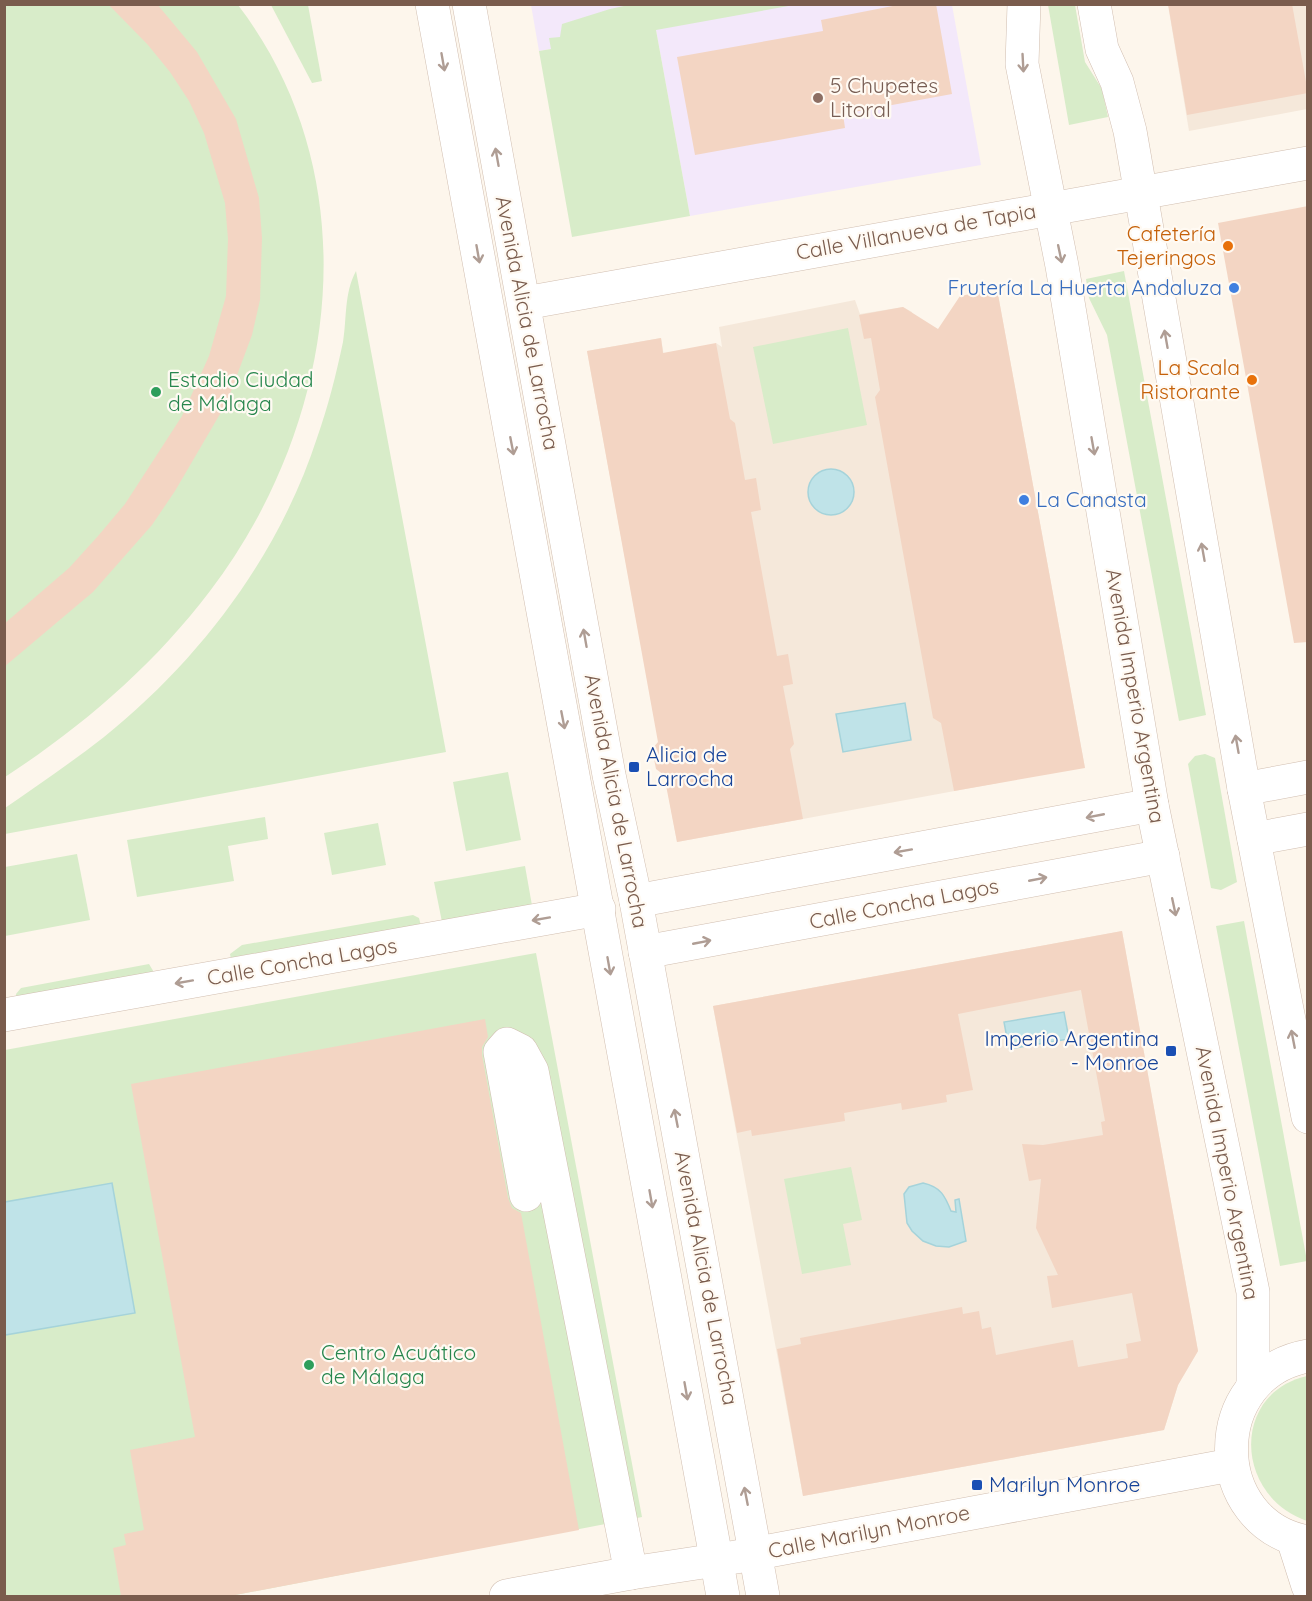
<svg xmlns="http://www.w3.org/2000/svg" width="1312" height="1601" font-family="Quicksand,sans-serif">
	<style>
		.residential { fill: #f5e8da }
		.education { fill: #f3e8fa }
		.green { fill: #d8ecc9 }
		.water { fill: #bfe3e8; stroke: #a5d3da; stroke-width: 1.5 }
		.building { fill: #f3d5c3 }
		.lines { fill: none; stroke-linecap: round; stroke-linejoin: round }
		.minor-casing { stroke: #d1beb0; stroke-width: 34 }
		.minor { stroke: #fff; stroke-width: 33 }
		.oneway { stroke: #af9d94 }
		.education-dot { fill: #8d6e63; stroke: #fffaf3; stroke-width: 2 }
		.food-dot { fill: #e8710a; stroke: #fffaf3; stroke-width: 2 }
		.shop-dot { fill: #3f7fe0; stroke: #fffaf3; stroke-width: 2 }
		.leisure-dot { fill: #2e9e5b; stroke: #fffaf3; stroke-width: 2 }
		.transit-dot { fill: #1a4fb4; stroke: #fffaf3; stroke-width: 2 }
		.labels { text-anchor: middle; stroke-width: 4.5; stroke-linejoin: round; paint-order: stroke }
		.education-label { font-size: 21px; fill: #785e54; stroke: #fffaf3; text-anchor: start }
		.street-label { font-size: 21px; fill: #7a5c4d; stroke: #fffaf3 }
		.food-label { font-size: 21px; fill: #c56008; stroke: #fffaf3; text-anchor: end }
		.shop-label { font-size: 21px; fill: #366cbe; stroke: #fffaf3; text-anchor: end }
		.leisure-label { font-size: 21px; fill: #27864d; stroke: #fffaf3; text-anchor: start }
		.transit-label { font-size: 21px; fill: #164399; stroke: #fffaf3; text-anchor: start }
	</style>
	<rect width="100%" height="100%" fill="#fdf6ec"/>
	<g class="residential">
		<path d="M1168 5H1307V109L1189 131Z"/>
		<path d="M997 289 1085 768 994 758 998 783 677 842 587 351 661 338 669 387 716 343 722 347 719 327 855 300 860 314 903 307 912 312 917 339 959 331Z"/>
		<path d="M1122 931 1198 1351 1178 1385 1164 1430 803 1496 713 1006Z"/>
	</g>
	<path class="education" d="M531 5H952L981 165 690 216 656 30 539 51Z"/>
	<g class="green">
		<path d="M633 4 794 5 656 30 690 216 572 237 539 51 551 49 549 38 560 37 562 24 610 9Z"/>
		<path d="M5 5H238C372 180 338 423 210 591 153 666 83 726 5 777Z"/>
		<path d="M271 5H308L322 81 312 83Z"/>
		<path d="M1048 5H1075L1085 62 1102 89 1108 117 1069 125Z"/>
		<path d="M356 271 446 752 5 834V808C38 785 72 762 104 737 200 660 279 555 317 438 328 407 336 375 343 342 347 318 344 293 356 271Z"/>
		<path d="M1124 271 1206 715 1179 721 1107 335 1089 298 1086 279Z"/>
		<path d="M848 328 867 425 773 444 753 347Z"/>
		<path d="M1205 754 1215 758 1237 882 1221 890 1211 888 1188 764 1195 756Z"/>
		<path d="M508 772 521 840 466 851 453 782Z"/>
		<path d="M265 817 268 839 228 846 234 881 137 897 127 840Z"/>
		<path d="M378 823 386 865 332 875 324 833Z"/>
		<path d="M77 854 90 920 5 936V867Z"/>
		<path d="M525 866 533 911 443 927 434 882Z"/>
		<path d="M413 915 419 918 421 926 231 959 230 954 242 945Z"/>
		<path d="M1244 921 1307 1261 1280 1266 1216 926Z"/>
		<path d="M536 953 642 1517 230 1596H5V1050Z"/>
		<path d="M149 964 155 974 17 1000 16 994 21 988Z"/>
		<path d="M851 1167 862 1220 843 1224 851 1265 802 1274 784 1179Z"/>
		<path d="M1307 1376H1308L1307 1521C1234 1496 1231 1393 1307 1376Z"/>
	</g>
	<g class="water">
		<circle cx="831" cy="492" r="23"/>
		<path d="M905 703 911 740 843 752 836 714Z"/>
		<path d="M1064 1012 1069 1039 1009 1049 1004 1022Z"/>
		<path d="M112 1183 135 1313 5 1335V1202Z"/>
		<path d="M923 1183C941 1187 945 1196 951 1211L956 1212 955 1200 959 1199 966 1241 949 1247 936 1246 923 1241 912 1231 907 1223 904 1194 909 1187Z"/>
	</g>
	<g class="building">
		<path d="M108 4H157L197 52 236 119 259 198 262 238 260 300 252 335 227 402 175 491 152 525 93 592 4 667V624L69 568 98 536 125 504 182 416 209 356 226 296 228 239 225 203 204 133 189 101 170 72 148 45Z"/>
		<path d="M903 4H936L952 94 843 114 845 128 695 155 677 57 823 31 821 20Z"/>
		<path d="M1168 4H1292L1308 93 1187 115Z"/>
		<path d="M1308 206V642L1294 643 1218 223Z"/>
		<path d="M997 289 1085 768 954 791 941 723 933 718 913 608 875 397 880 390 871 338 864 339 859 315 903 307 938 329 960 296Z"/>
		<path d="M661 338 663 353 716 343 730 419 735 423 745 480 756 478 761 510 751 512 777 656 788 654 793 684 783 686 794 744 790 749 803 819 677 842 664 775 656 769 652 749 658 742 587 351Z"/>
		<path d="M1122 931 1198 1351 1178 1385 1164 1430 803 1496 777 1349 801 1344 800 1338 962 1307 963 1314 979 1311 982 1329 991 1327 996 1355 1073 1340 1078 1367 1128 1358 1126 1344 1141 1341 1132 1293 1052 1308 1047 1276 1058 1275 1036 1228 1041 1179 1029 1181 1022 1144 1043 1145 1103 1135 1101 1122 1105 1121 1081 990 958 1014 973 1090 946 1095 947 1102 902 1110 901 1103 844 1113 845 1121 752 1136 751 1130 737 1133 713 1006Z"/>
		<path d="M485 1019 488 1037 482 1047V1055L508 1198 512 1208 521 1213 579 1530 230 1596H121L113 1548 126 1545 124 1534 144 1530 130 1450 195 1437 131 1084Z"/>
	</g>
	<g class="lines">
		<g class="minor-casing">
			<g id="minor">
				<path d="M432 4 723 1596"/>
				<path d="M469 4 609 775 636 901 763 1596"/>
				<path d="M1024 4 1022 64 1062 266 1152 805 1253 1292V1386"/>
				<path d="M1094 4 1102 49 1117 82 1130 131 1244 789 1308 1117"/>
				<path d="M525 303 1308 163"/>
				<path d="M1244 789 1308 777"/>
				<path d="M1254 839 1308 829"/>
				<path d="M636 901 1152 805"/>
				<path d="M645 952 1163 856"/>
				<path d="M4 1015 599 909"/>
				<path d="M526 1195 500 1052 507 1044 521 1051 532 1071 631 1573"/>
				<path d="M1308 1356C1206 1374 1206 1524 1308 1542"/>
				<path d="M1293 1539 1308 1586"/>
				<path d="M506 1596 631 1573 736 1557 1231 1465"/>
			</g>
		</g>
		<use href="#minor" class="minor"/>
	</g>
	<defs><path id="oneway-shaft" d="M-6 0H5M1.5-3L5.5 0L1.5 3" fill="none" stroke-width="1.6" stroke-linecap="round" stroke-linejoin="round" transform="scale(1.5)"/></defs>
	<g class="oneway">
		<use href="#oneway-shaft" transform="translate(443 62) rotate(80)"/>
		<use href="#oneway-shaft" transform="translate(1023 63) rotate(87)"/>
		<use href="#oneway-shaft" transform="translate(497 157) rotate(-100)"/>
		<use href="#oneway-shaft" transform="translate(478 254) rotate(80)"/>
		<use href="#oneway-shaft" transform="translate(1060 254) rotate(78)"/>
		<use href="#oneway-shaft" transform="translate(1166 339) rotate(-100)"/>
		<use href="#oneway-shaft" transform="translate(512 446) rotate(79)"/>
		<use href="#oneway-shaft" transform="translate(1093 446) rotate(80)"/>
		<use href="#oneway-shaft" transform="translate(1203 552) rotate(-100)"/>
		<use href="#oneway-shaft" transform="translate(585 638) rotate(-100)"/>
		<use href="#oneway-shaft" transform="translate(563 720) rotate(79)"/>
		<use href="#oneway-shaft" transform="translate(1237 744) rotate(-100)"/>
		<use href="#oneway-shaft" transform="translate(1095 816) rotate(169)"/>
		<use href="#oneway-shaft" transform="translate(903 851) rotate(170)"/>
		<use href="#oneway-shaft" transform="translate(1038 879) rotate(-11)"/>
		<use href="#oneway-shaft" transform="translate(1174 907) rotate(78)"/>
		<use href="#oneway-shaft" transform="translate(541 919) rotate(170)"/>
		<use href="#oneway-shaft" transform="translate(702 942) rotate(-11)"/>
		<use href="#oneway-shaft" transform="translate(609 966) rotate(80)"/>
		<use href="#oneway-shaft" transform="translate(184 982) rotate(170)"/>
		<use href="#oneway-shaft" transform="translate(1293 1039) rotate(-101)"/>
		<use href="#oneway-shaft" transform="translate(676 1118) rotate(-101)"/>
		<use href="#oneway-shaft" transform="translate(651 1199) rotate(80)"/>
		<use href="#oneway-shaft" transform="translate(686 1391) rotate(80)"/>
		<use href="#oneway-shaft" transform="translate(746 1496) rotate(-101)"/>
	</g>
	<circle class="education-dot" cx="818" cy="98" r="6"/>
	<g class="food-dot">
		<circle cx="1228" cy="246" r="6"/>
		<circle cx="1252" cy="380" r="6"/>
	</g>
	<g class="shop-dot">
		<circle cx="1234" cy="288" r="6"/>
		<circle cx="1024" cy="500" r="6"/>
	</g>
	<g class="leisure-dot">
		<circle cx="156" cy="392" r="6"/>
		<circle cx="309" cy="1365" r="6"/>
	</g>
	<g class="transit-dot">
		<rect x="628" y="761" width="12" height="12" rx="3"/>
		<rect x="1165" y="1045" width="12" height="12" rx="3"/>
		<rect x="971" y="1479" width="12" height="12" rx="3"/>
	</g>
	<g class="labels">
		<g class="education-label">
			<text x="830" y="93">5 Chupetes<tspan x="830" dy="24">Litoral</tspan></text>
		</g>
		<g class="street-label">
			<text transform="translate(916 232) rotate(-10)" y="7">Calle Villanueva de Tapia</text>
			<text transform="translate(527 323) rotate(79)" y="7">Avenida Alicia de Larrocha</text>
			<text transform="translate(1135 696) rotate(80)" y="7">Avenida Imperio Argentina</text>
			<text transform="translate(616 801) rotate(79)" y="7">Avenida Alicia de Larrocha</text>
			<text transform="translate(904 904) rotate(-11)" y="7">Calle Concha Lagos</text>
			<text transform="translate(302 962) rotate(-10)" y="7">Calle Concha Lagos</text>
			<text transform="translate(1227 1173) rotate(79)" y="7">Avenida Imperio Argentina</text>
			<text transform="translate(706 1278) rotate(79)" y="7">Avenida Alicia de Larrocha</text>
			<text transform="translate(869 1532) rotate(-11)" y="7">Calle Marilyn Monroe</text>
		</g>
		<g class="food-label">
			<text x="1216" y="241">Cafetería<tspan x="1216" dy="24">Tejeringos</tspan></text>
			<text x="1240" y="375">La Scala<tspan x="1240" dy="24">Ristorante</tspan></text>
		</g>
		<g class="shop-label">
			<text x="1222" y="295">Frutería La Huerta Andaluza</text>
			<text x="1036" y="507" text-anchor="start">La Canasta</text>
		</g>
		<g class="leisure-label">
			<text x="168" y="387">Estadio Ciudad<tspan x="168" dy="24">de Málaga</tspan></text>
			<text x="321" y="1360">Centro Acuático<tspan x="321" dy="24">de Málaga</tspan></text>
		</g>
		<g class="transit-label">
			<text x="646" y="762">Alicia de<tspan x="646" dy="24">Larrocha</tspan></text>
			<text x="1159" y="1046" text-anchor="end">Imperio Argentina<tspan x="1159" dy="24">- Monroe</tspan></text>
			<text x="989" y="1492">Marilyn Monroe</text>
		</g>
	</g>
	<rect width="1312" height="1601" fill="none" stroke="#7a5c4d" stroke-width="12"/>
</svg>
